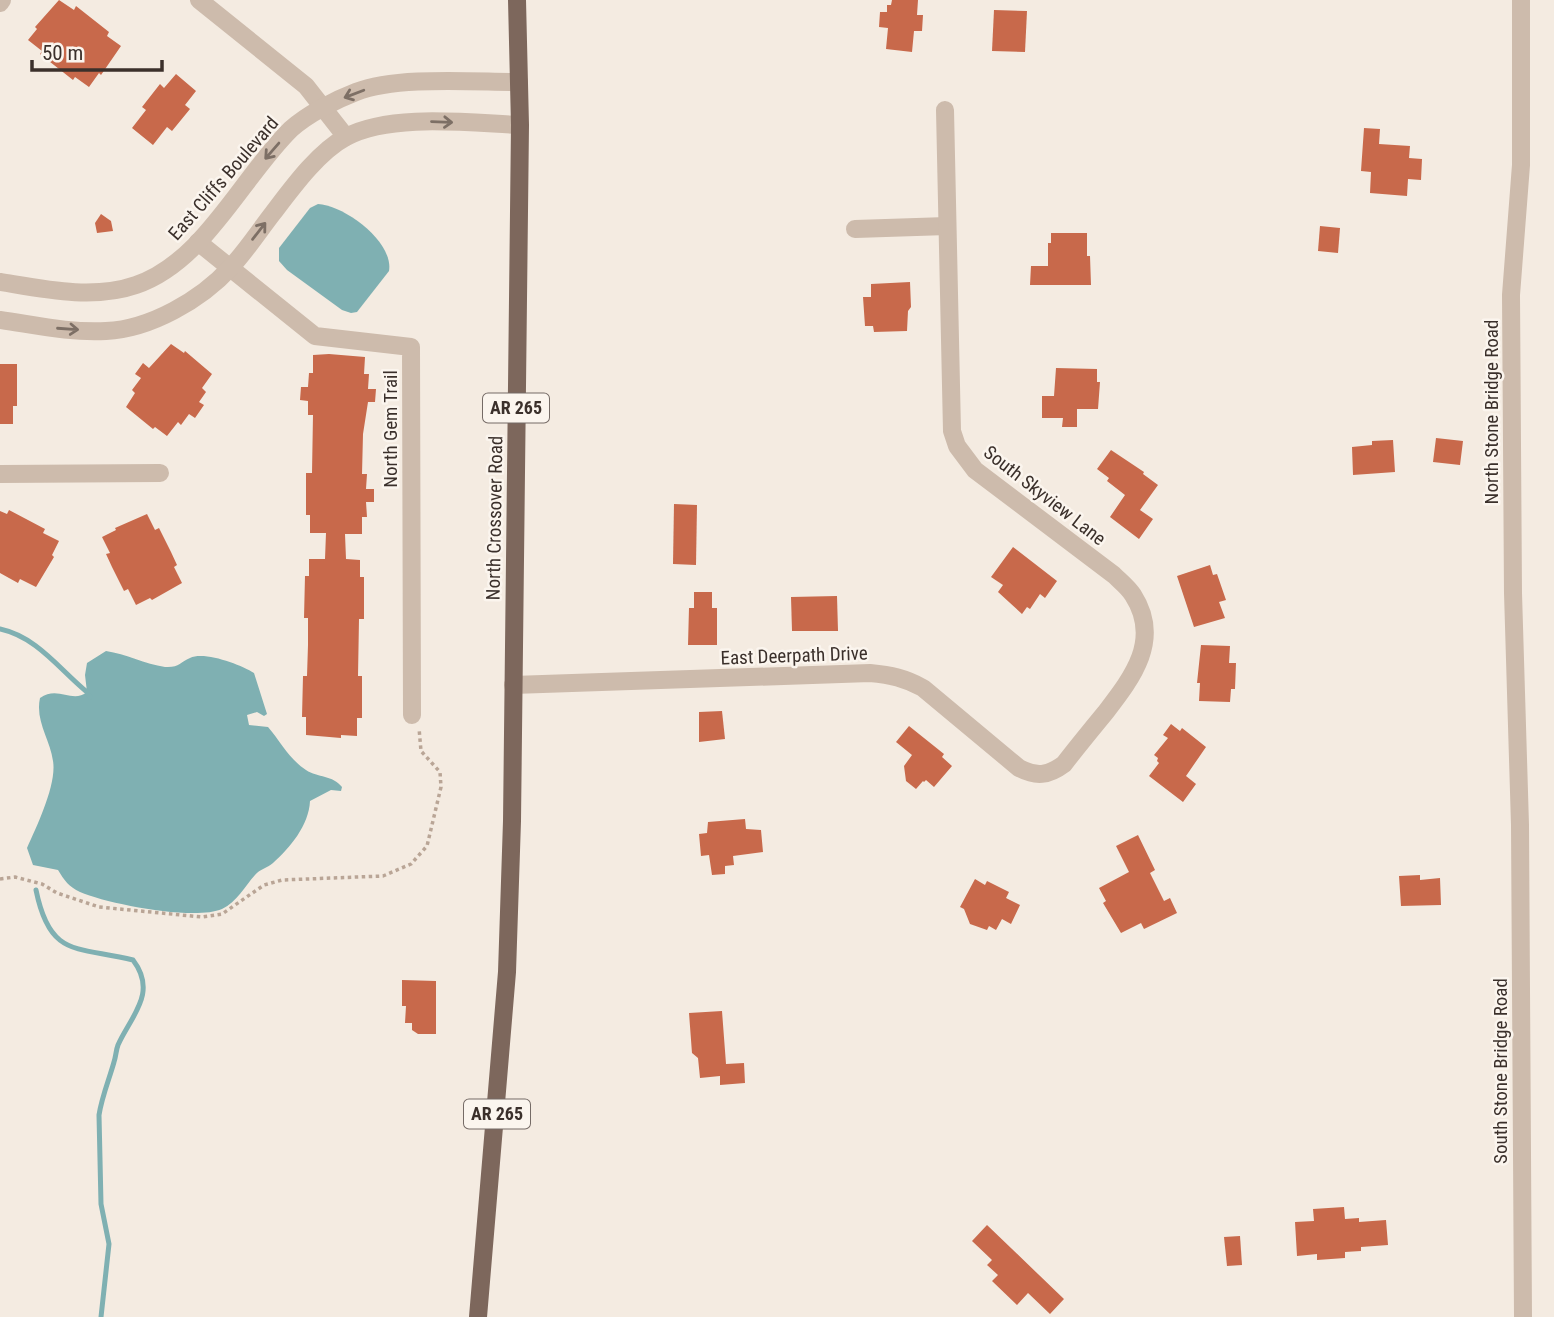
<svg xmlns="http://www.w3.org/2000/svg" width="1554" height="1317" font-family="'Roboto Condensed',sans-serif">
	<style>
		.water { fill: #7fb0b2 }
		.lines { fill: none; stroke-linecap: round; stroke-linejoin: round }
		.stream { stroke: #7fb0b2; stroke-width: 5 }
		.building { fill: #c8694b }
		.path { stroke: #b9a596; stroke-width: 3.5; stroke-dasharray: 3.5 3.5; stroke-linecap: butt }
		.minor { stroke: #cdbbac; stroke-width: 18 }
		.major { stroke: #7d675c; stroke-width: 18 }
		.oneway { stroke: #7d6f65 }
		.labels { text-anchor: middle; stroke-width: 5; stroke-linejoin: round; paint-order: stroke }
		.shield { fill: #fbf5ee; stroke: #756b66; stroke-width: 2 }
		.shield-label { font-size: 18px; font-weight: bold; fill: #3b302b }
		.street-label { font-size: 19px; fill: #3b302b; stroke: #fbf5ee }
	</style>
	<rect width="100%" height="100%" fill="#f4ebe1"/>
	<g class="water">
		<path d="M318 204C344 205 394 242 389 271L357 312 351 313 342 310 287 270 279 261V248L310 208Z"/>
		<path d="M106 651C126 654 145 664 165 667 179 668 180 662 190 658 205 651 241 665 254 673L267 714 264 716 257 712 247 715 249 725 268 727C281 742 289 759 306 770 318 778 333 775 342 787L341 791 331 790 310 801C309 825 290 848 273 863 267 868 260 869 255 875 245 886 237 902 222 909 194 921 108 904 80 892 69 887 64 880 58 870L33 865 27 848C37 826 57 784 53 761 50 739 35 721 40 698 58 685 72 704 87 692L85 675 87 663Z"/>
	</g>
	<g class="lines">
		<g class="stream">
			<path d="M0 629C37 637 59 669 87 692L90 697"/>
			<path d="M36 890C50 959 78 946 133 960 158 993 131 1016 118 1045 116 1050 116 1056 114 1062 109 1080 102 1096 99 1115L101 1204 109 1244 101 1317"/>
		</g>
	</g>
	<g class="building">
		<path d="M59 0 74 10 76 6 109 32 107 36 121 46 101 75 99 73 89 87 75 77 73 80 40 54 42 51 28 40 37 29 35 27Z"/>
		<path d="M892 0H918L917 15H923L922 31H914L912 52 886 49 888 28 879 27 880 12H887V5H891Z"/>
		<path d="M994 10 1027 11 1025 52 992 51Z"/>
		<path d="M176 74 196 91 185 105 190 109 172 131 167 127 153 145 132 128 146 110 142 107 160 84 164 88Z"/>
		<path d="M1364 128 1380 129 1379 144 1410 146 1409 158 1422 159 1421 180 1408 179 1407 196 1370 193 1371 172 1361 171Z"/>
		<path d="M101 214 111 221 113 231 97 233 95 223Z"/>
		<path d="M1320 226 1340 228 1338 253 1318 251Z"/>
		<path d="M1051 233H1087V256H1090L1091 285H1030L1031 266H1048V243H1051Z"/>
		<path d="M910 282 911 307 908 311 907 331 874 332 873 326H865L863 297H871V284Z"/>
		<path d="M171 344 184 353 185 351 212 374 202 388 206 392 199 402 204 405 195 418 189 414 181 425 178 422 167 436 155 427 153 429 126 407 135 393 132 390 141 378 135 374 143 363 149 368Z"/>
		<path d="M329 354 365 357 364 374H369L368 389H376L375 402H368L363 434 362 474H367L366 489H374V502H366L367 517H362V534H345L346 559 360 560V577H364V619H359L358 676H362V718H357V736L341 735V738L306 735V717H302L303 676H307L308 645V618H304L305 576H309V559H325L326 533H310V515H306V473H312L313 415H308V401L300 400 301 387H308L309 373H313V355Z"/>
		<path d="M0 364H17V406H13V424H0Z"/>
		<path d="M1056 368 1097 369V382H1100L1098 409H1077V427H1062L1063 418H1042V396H1054Z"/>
		<path d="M1436 438 1463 441 1460 465 1433 462Z"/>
		<path d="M1393 440 1395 472 1353 475 1352 447 1372 445V441Z"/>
		<path d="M1111 450 1144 472 1143 474 1158 485 1140 510 1153 519 1139 539 1110 517 1125 495 1107 481 1109 478 1097 469Z"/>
		<path d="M674 504 697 505 696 565 673 564Z"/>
		<path d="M9 510 45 529 43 533 59 541 52 555 54 557 36 587 20 579 18 583 0 573V511L7 514Z"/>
		<path d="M147 514 155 530 159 528 171 552 177 565 174 567 182 583 152 600 150 598 136 605 128 589 124 591 112 567 106 554 110 553 102 537 116 530 115 528Z"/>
		<path d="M1013 547 1057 581 1045 598 1040 594 1030 609 1027 607 1022 614 998 592 1003 585 991 577Z"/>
		<path d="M1210 565 1213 575 1217 574 1226 600 1219 602 1225 618 1194 627 1177 576Z"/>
		<path d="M694 592H712V608H717V645H688L689 608H694Z"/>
		<path d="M837 596 838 631H792L791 597Z"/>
		<path d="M1201 645 1230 646 1229 663H1236L1235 689H1231L1230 702 1199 701 1200 683H1197Z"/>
		<path d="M722 711 725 739 699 742V712Z"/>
		<path d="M1171 724 1180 731 1182 728 1206 747 1186 776 1196 784 1183 802 1149 776 1159 763 1157 761 1158 758 1154 755 1168 738 1163 735Z"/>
		<path d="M909 726 944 754 942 757 952 766 934 787 926 780 924 782 923 781 916 789 906 781 904 766 912 755 896 742Z"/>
		<path d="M745 819 746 829 761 830 763 852 733 856 734 865 725 866V874L712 875 709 855 701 856 699 834 707 833 708 822Z"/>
		<path d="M1138 835 1155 870 1150 873 1164 901 1170 898 1177 913 1144 929 1141 923 1121 933 1103 903 1106 901 1099 888 1129 872 1116 846Z"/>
		<path d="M1420 875V880L1440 878 1441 905 1401 906 1399 876Z"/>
		<path d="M975 879 985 885 987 881 1009 892 1006 898 1020 905 1011 924 1002 919 996 930 989 926 987 930 970 924 964 909 960 907Z"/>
		<path d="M402 980 436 981V1034H418L412 1030V1023H405L406 1006H402Z"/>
		<path d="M722 1011 726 1064 744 1063 745 1083 720 1085V1076L700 1078 698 1058 692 1053 689 1013Z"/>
		<path d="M1344 1207 1345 1219 1359 1218V1222L1386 1220 1388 1245 1361 1247V1251L1345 1252V1258L1317 1260V1254L1297 1256 1295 1222 1314 1221 1313 1209Z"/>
		<path d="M987 1225 1064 1299 1050 1314 1028 1293 1017 1305 992 1281 998 1275 987 1265 992 1260 972 1241Z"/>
		<path d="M1240 1236 1242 1265 1227 1266 1224 1237Z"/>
	</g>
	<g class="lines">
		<path class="path" d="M0 879 15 877 42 884 57 893 99 907 202 917 222 914 264 885 282 880 383 876 411 864 427 846 441 787 440 772 421 751 419 728"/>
		<g class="minor">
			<path d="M199 0 306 86 346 137"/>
			<path d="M1521 0V165L1511 295 1513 593 1520 825 1523 1317"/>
			<path d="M0 3 2 0"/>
			<path d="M855 229 947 226"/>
			<path d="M198 242 315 336 411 347 412 715"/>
			<path d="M0 282C43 289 93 300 136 285 204 262 242 177 291 129 308 114 335 100 356 92 397 76 473 82 519 82"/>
			<path d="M0 320C35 325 70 333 106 331 150 329 201 300 231 267 246 251 259 231 273 213 292 188 318 152 346 137 391 113 470 123 520 125"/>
			<path d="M0 474 160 473"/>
			<path d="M513 685 870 673C891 675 905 678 923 688L1019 768C1036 777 1048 776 1064 764 1077 747 1091 730 1105 713 1132 678 1162 640 1133 595 1128 587 1120 581 1114 575L975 470 957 446 952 431 945 110"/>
		</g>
		<path class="major" d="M478 1317 507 972 512 821 520 125 517 0"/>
	</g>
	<defs><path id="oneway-shaft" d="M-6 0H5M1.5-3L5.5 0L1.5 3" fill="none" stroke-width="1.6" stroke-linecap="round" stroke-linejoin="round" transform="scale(1.75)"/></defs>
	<g class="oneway">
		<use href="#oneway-shaft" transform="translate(354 94) rotate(159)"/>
		<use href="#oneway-shaft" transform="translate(442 122) rotate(2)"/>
		<use href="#oneway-shaft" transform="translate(272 151) rotate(131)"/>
		<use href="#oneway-shaft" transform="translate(259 231) rotate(-52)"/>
		<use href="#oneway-shaft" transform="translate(68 329) rotate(4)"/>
	</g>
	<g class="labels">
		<g class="shield">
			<rect x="483" y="393.5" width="66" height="29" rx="5"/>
			<rect x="464" y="1099.5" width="66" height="29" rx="5"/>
		</g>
		<g class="shield-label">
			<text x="516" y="414">AR 265</text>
			<text x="497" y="1120">AR 265</text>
		</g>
		<g class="street-label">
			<text transform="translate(223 178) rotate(-49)" y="7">East Cliffs Boulevard</text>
			<text transform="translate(1491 412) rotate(-90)" y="7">North Stone Bridge Road</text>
			<text transform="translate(390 429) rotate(-90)" y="7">North Gem Trail</text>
			<text transform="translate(1045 495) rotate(38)" y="7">South Skyview Lane</text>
			<text transform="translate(494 518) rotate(-89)" y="7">North Crossover Road</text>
			<text transform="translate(794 655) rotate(-2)" y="7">East Deerpath Drive</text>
			<text transform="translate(1500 1071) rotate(-90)" y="7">South Stone Bridge Road</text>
		</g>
	</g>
	<path d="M32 60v10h130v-10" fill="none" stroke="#3b302b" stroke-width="3.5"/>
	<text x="42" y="60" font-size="21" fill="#3b302b" stroke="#fbf5ee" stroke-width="5" paint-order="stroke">50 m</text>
</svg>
